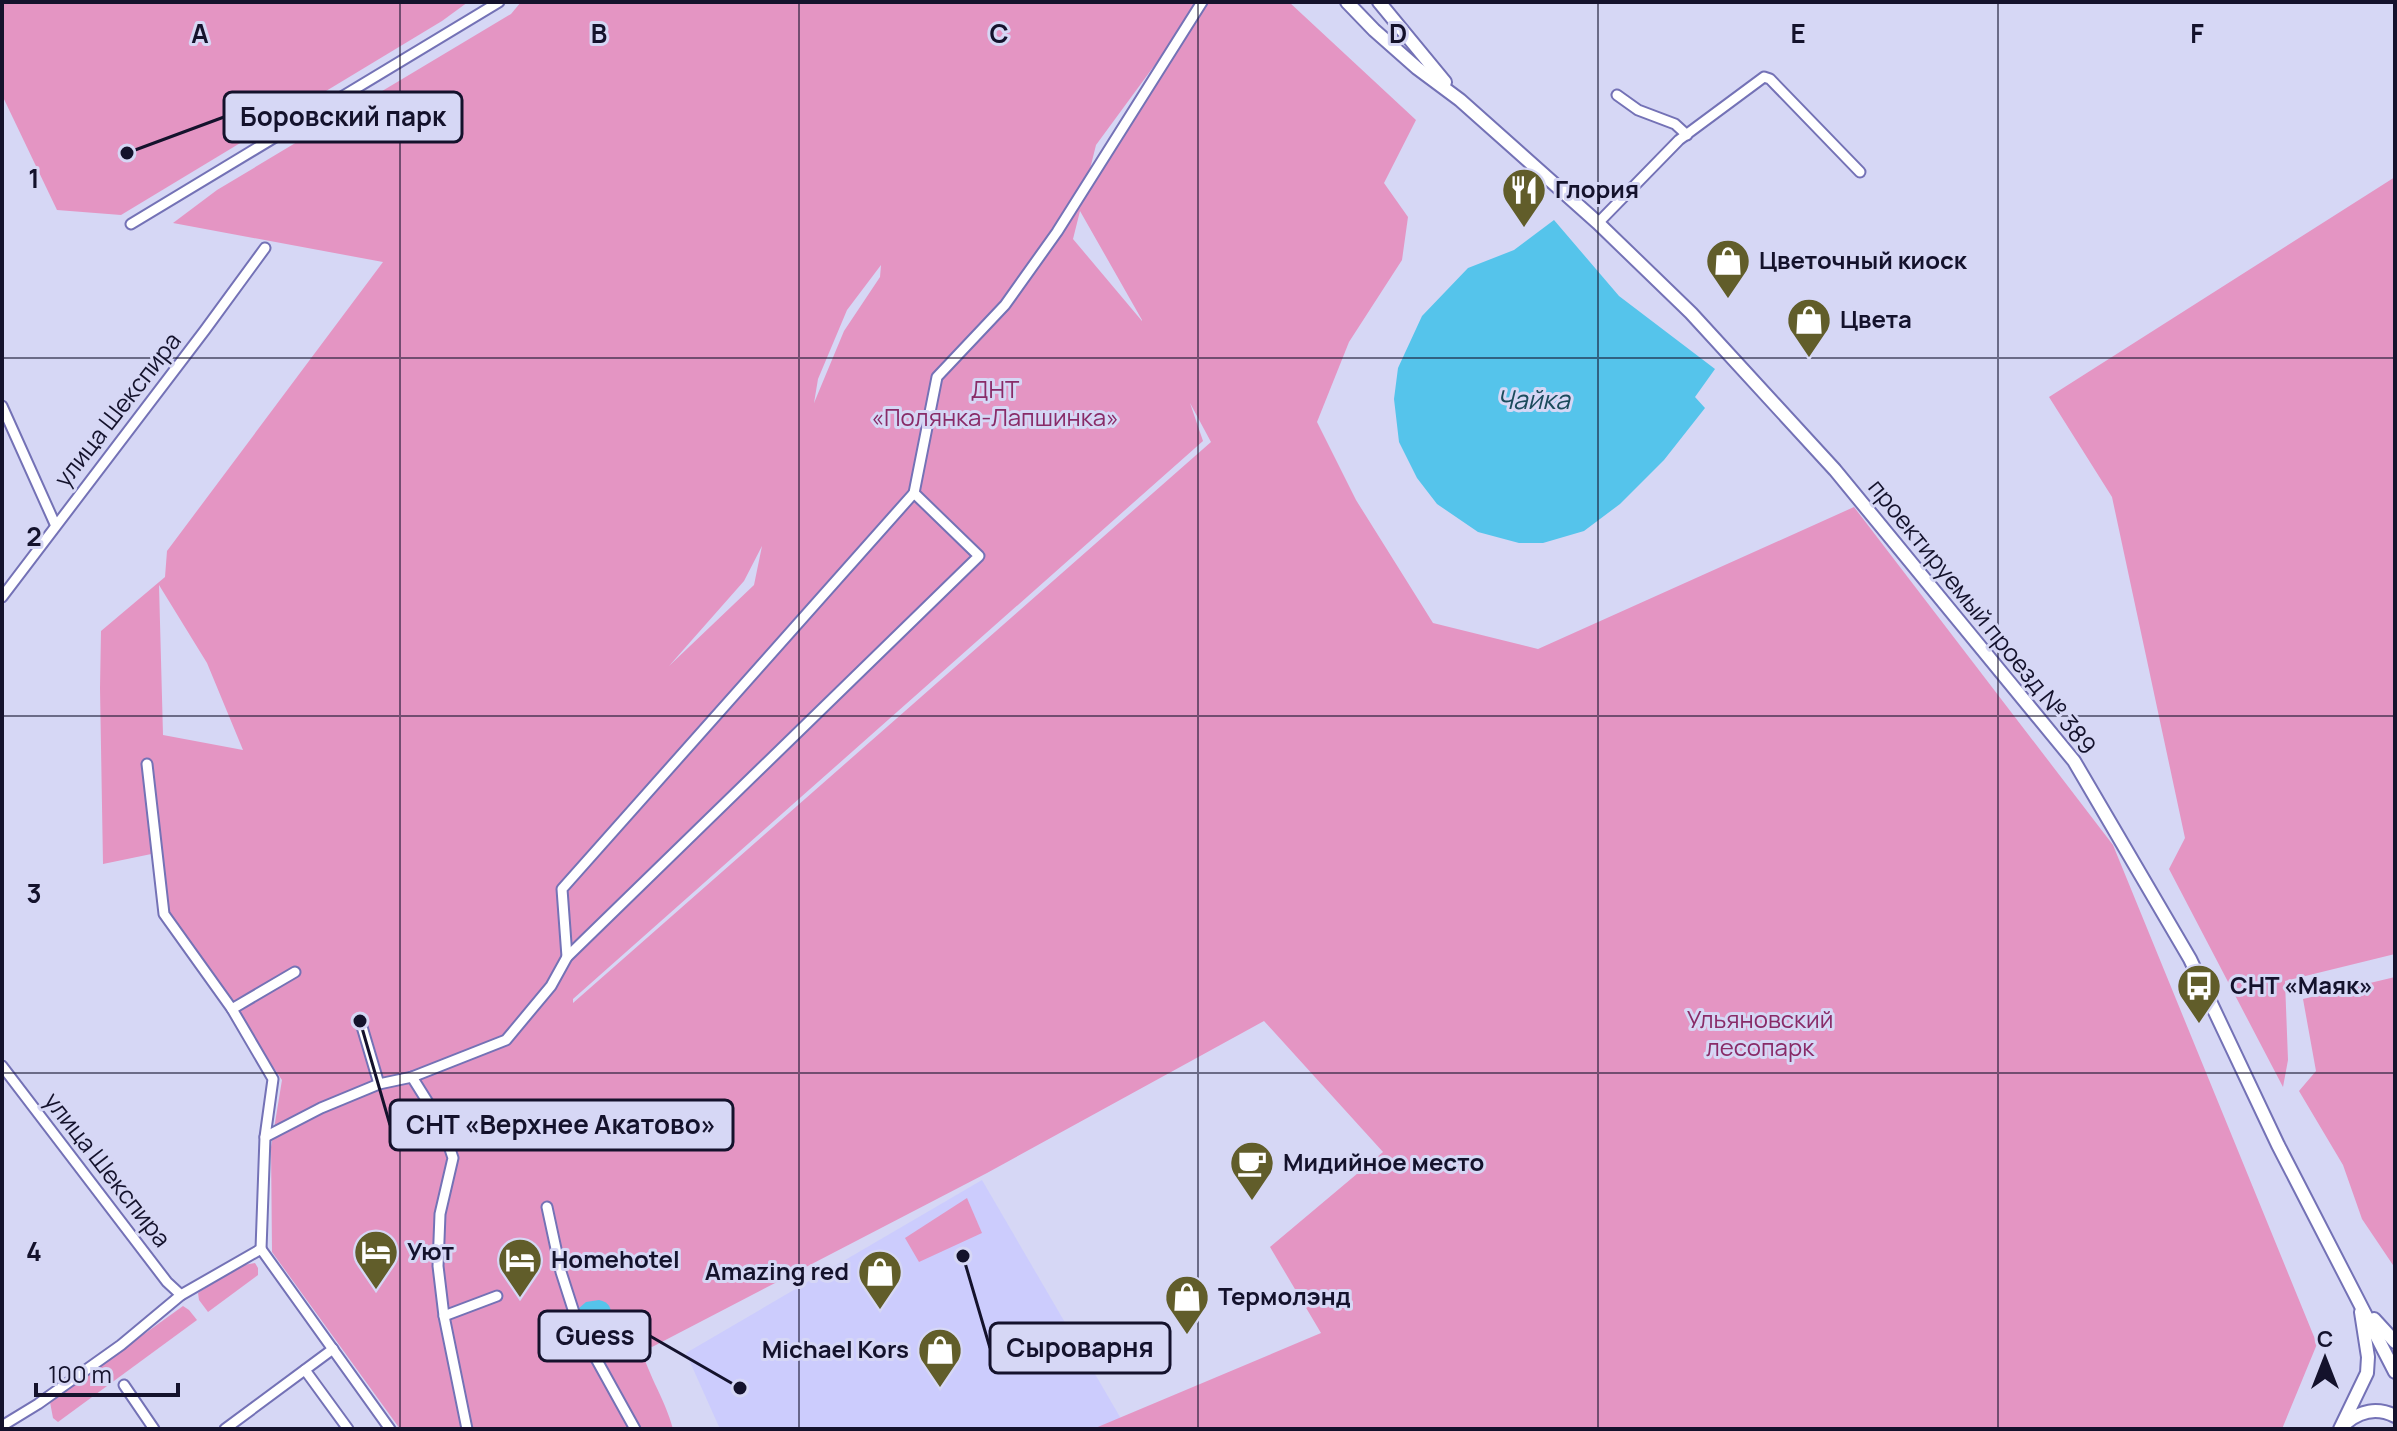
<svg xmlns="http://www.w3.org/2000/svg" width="2397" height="1431" font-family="Manrope,sans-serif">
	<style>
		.built { fill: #ccccfd }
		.green { fill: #e495c3; fill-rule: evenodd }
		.water { fill: #55c4eb }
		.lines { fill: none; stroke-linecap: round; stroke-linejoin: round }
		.minor-casing { stroke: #7472b6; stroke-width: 13 }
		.secondary-casing { stroke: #7472b6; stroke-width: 16 }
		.minor { stroke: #fff; stroke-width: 9 }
		.secondary { stroke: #fff; stroke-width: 12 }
		.grid { fill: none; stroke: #14122c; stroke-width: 2; stroke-opacity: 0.55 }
		.labels { text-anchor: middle; stroke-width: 6; stroke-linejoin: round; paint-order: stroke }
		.poi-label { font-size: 24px; font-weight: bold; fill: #14122c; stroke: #d6d7f5; text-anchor: start }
		.park-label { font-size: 24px; fill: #892b68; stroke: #d6d7f5 }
		.street-label { font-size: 24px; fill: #14122c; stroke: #d6d7f5 }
		.water-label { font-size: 26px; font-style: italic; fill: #1b4b5c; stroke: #d6d7f5 }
		.grid-label { font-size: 26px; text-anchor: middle; font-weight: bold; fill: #14122c; stroke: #d6d7f5; stroke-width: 6; stroke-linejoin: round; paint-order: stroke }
		.leader { fill: none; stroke: #14122c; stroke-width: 3 }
		.callout-dot { fill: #14122c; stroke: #d6d7f5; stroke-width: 3 }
		.callout { fill: #d6d7f5; stroke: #14122c; stroke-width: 3 }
		.callout-label { font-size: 26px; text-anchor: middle; font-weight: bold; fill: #14122c }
	</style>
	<rect width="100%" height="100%" fill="#d6d7f5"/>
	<path class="built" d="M982 1180 1127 1429H720L686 1353Z"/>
	<g class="green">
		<path d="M2 2H468L442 21 121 215 57 210 2 95Z"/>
		<path d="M521 2H1289L1416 120 1384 183 1408 217 1402 260 1349 342 1317 422 1356 500 1433 623 1538 649 1854 507 2113 845 2317 1344 2282 1429H1093L1321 1333 1270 1247 1383 1152 1264 1021 987 1173 652 1347 639 1339C645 1371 665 1398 673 1429H400L272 1252 271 1147 282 1080 170 914 161 852 103 864 100 688 101 631 165 577 167 551 383 262 173 223 217 190 511 14ZM1179 32 1083 197 1096 145ZM1080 211 1142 320V321L1073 239ZM881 265 880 277 844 331 814 403 818 379 847 310ZM1190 403 1211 442 573 1003V999L1203 441ZM762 546 754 585 669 666 744 581ZM159 585 207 663 243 750 163 735Z"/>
		<path d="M2395 177V954L2285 981 2288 1060 2283 1087 2169 869 2185 838 2112 497 2049 397Z"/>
		<path d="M2395 977V1268L2362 1219 2343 1165 2299 1091 2316 1071 2303 999Z"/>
		<path d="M967 1198 982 1233 919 1262 905 1238Z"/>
		<path d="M255 1263 258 1268V1275L208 1312 199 1300 198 1293 238 1266Z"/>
		<path d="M183 1306 189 1310 197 1320 58 1422 53 1418 50 1402Z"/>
	</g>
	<g class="water">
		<path d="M1554 220 1619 296 1715 369 1695 397 1705 408 1664 460 1620 504 1584 531 1543 543H1519L1478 532 1437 504 1417 478 1399 442 1394 399 1398 368 1422 316 1468 268 1514 250Z"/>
		<path d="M599 1300C609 1302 612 1308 611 1318L606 1325 591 1329 579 1319 578 1309 586 1302Z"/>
	</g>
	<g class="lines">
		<g class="minor-casing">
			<g id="minor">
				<path d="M1617 95 1638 110 1675 124 1687 135"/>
				<path d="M1598 223 1679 140 1764 77 1770 79 1860 172"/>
				<path d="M131 224 499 2"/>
				<path d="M2 406 55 524"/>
				<path d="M2 597 205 330 265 248"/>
				<path d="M147 764 164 914 232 1009 273 1079 265 1137 261 1249"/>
				<path d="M567 957 562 889 914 493 937 377 1005 305 1057 232 1202 2"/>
				<path d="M232 1009 295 972"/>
				<path d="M360 1020 379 1084"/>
				<path d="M2 1066 167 1282 181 1295"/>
				<path d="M412 1077 442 1125 453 1158 440 1214 438 1266 444 1316 467 1429"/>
				<path d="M265 1137 321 1108 379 1084 412 1077 506 1040 551 986 567 957 979 556 914 493"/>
				<path d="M547 1207 561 1272 579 1328 635 1429"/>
				<path d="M444 1316 497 1296"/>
				<path d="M305 1370 348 1429"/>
				<path d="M124 1385 154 1429"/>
				<path d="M2 1426 38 1404 121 1345 181 1295 261 1249 390 1429"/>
				<path d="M225 1429 333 1349"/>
			</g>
		</g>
		<g class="secondary-casing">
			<g id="secondary">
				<path d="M1347 2 1374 30 1417 68 1460 100 1598 223 1691 313 1835 470 2074 761 2190 959 2278 1145 2395 1372"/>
				<path d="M1379 2 1445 82"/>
				<path d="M2374 1319 2395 1342"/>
				<path d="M2346 1423C2360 1411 2377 1407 2395 1416"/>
				<path d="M2340 1429 2367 1373 2368 1357 2361 1312"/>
			</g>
		</g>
		<use href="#minor" class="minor"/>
		<use href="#secondary" class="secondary"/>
	</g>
	<path class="grid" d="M400 2V1429M799 2V1429M1198 2V1429M1598 2V1429M1998 2V1429M2 358H2395M2 716H2395M2 1073H2395"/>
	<defs>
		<g id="restaurant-pin" transform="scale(2.3)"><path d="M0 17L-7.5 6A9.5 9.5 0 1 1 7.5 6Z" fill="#615d2a" stroke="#d6d7f5"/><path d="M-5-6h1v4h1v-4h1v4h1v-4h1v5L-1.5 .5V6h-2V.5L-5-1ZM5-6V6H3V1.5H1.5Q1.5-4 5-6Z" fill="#fff"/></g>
		<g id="shop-pin" transform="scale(2.3)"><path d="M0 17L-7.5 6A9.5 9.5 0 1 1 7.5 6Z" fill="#615d2a" stroke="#d6d7f5"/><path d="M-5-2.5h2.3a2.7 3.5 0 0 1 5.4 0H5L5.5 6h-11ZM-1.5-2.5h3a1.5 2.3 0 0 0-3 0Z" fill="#fff"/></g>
		<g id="bus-pin" transform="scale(2.3)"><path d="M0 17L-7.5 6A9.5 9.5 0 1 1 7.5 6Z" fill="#615d2a" stroke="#d6d7f5"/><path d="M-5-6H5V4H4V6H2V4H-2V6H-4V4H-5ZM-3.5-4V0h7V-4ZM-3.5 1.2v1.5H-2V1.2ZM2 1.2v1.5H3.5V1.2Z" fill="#fff"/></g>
		<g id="cafe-pin" transform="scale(2.3)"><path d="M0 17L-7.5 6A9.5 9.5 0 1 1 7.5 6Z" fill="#615d2a" stroke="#d6d7f5"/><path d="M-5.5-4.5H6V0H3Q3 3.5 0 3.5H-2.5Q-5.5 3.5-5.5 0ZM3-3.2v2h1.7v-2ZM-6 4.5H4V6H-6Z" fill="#fff"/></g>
		<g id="hotel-pin" transform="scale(2.3)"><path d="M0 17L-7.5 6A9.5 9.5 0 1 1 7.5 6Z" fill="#615d2a" stroke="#d6d7f5"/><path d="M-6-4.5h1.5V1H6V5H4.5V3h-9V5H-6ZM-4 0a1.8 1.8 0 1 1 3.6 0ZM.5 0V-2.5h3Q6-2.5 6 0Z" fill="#fff"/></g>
	</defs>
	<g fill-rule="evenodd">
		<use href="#restaurant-pin" x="1524" y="190"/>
		<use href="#shop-pin" x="1728" y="261"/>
		<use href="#shop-pin" x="1809" y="320"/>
		<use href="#bus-pin" x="2199" y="986"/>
		<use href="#cafe-pin" x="1252" y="1163"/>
		<use href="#hotel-pin" x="376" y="1252"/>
		<use href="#hotel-pin" x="520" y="1260"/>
		<use href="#shop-pin" x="880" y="1272"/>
		<use href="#shop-pin" x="1187" y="1297"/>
		<use href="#shop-pin" x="940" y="1350"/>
	</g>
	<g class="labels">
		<g class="poi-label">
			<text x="1555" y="198">Глория</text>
			<text x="1759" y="269">Цветочный киоск</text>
			<text x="1840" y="328">Цвета</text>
			<text x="2230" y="994">СНТ «Маяк»</text>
			<text x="1283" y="1171">Мидийное место</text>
			<text x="407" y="1260">Уют</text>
			<text x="551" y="1268">Homehotel</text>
			<text x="849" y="1280" text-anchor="end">Amazing red</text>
			<text x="1218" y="1305">Термолэнд</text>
			<text x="909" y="1358" text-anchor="end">Michael Kors</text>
		</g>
		<g class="park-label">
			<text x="995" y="398">ДНТ<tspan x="995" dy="28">«Полянка-Лапшинка»</tspan></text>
			<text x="1760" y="1028">Ульяновский<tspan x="1760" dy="28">лесопарк</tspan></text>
		</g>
		<g class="street-label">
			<text transform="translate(118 410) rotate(-52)" y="8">улица Шекспира</text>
			<text transform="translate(1982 617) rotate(51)" y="8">проектируемый проезд № 389</text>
			<text transform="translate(107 1170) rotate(52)" y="8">улица Шекспира</text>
		</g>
		<g class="water-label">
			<text x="1533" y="409">Чайка</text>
		</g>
	</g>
	<g class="grid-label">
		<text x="200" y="43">A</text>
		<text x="599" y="43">B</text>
		<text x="999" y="43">C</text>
		<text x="1398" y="43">D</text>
		<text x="1798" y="43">E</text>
		<text x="2197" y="43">F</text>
		<text x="34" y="188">1</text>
		<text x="34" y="546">2</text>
		<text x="34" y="903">3</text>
		<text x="34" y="1261">4</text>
	</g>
	<path class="leader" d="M127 153L224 117M360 1021L390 1125M740 1388L650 1336M963 1256L990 1348"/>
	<g class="callout-dot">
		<circle cx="127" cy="153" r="8"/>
		<circle cx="360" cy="1021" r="8"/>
		<circle cx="740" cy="1388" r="8"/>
		<circle cx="963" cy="1256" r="8"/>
	</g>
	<g class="callout">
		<rect x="224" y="92" width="238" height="50" rx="8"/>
		<rect x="390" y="1100" width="343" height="50" rx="8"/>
		<rect x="539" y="1311" width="111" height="50" rx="8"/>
		<rect x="990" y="1323" width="180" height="50" rx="8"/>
	</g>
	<g class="callout-label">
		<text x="343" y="126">Боровский парк</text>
		<text x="561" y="1134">СНТ «Верхнее Акатово»</text>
		<text x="595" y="1345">Guess</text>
		<text x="1080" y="1357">Сыроварня</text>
	</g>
	<rect width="2397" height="1431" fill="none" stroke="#14122c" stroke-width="8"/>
	<g transform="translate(2325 1359)" stroke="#d6d7f5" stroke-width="6" paint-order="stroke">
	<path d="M0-6L14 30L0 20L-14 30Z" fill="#14122c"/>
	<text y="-12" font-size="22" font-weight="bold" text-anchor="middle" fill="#14122c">С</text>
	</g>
	<path d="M36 1383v12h142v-12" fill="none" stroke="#14122c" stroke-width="4"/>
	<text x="48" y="1383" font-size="24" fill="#14122c" stroke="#d6d7f5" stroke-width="6" paint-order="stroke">100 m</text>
</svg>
